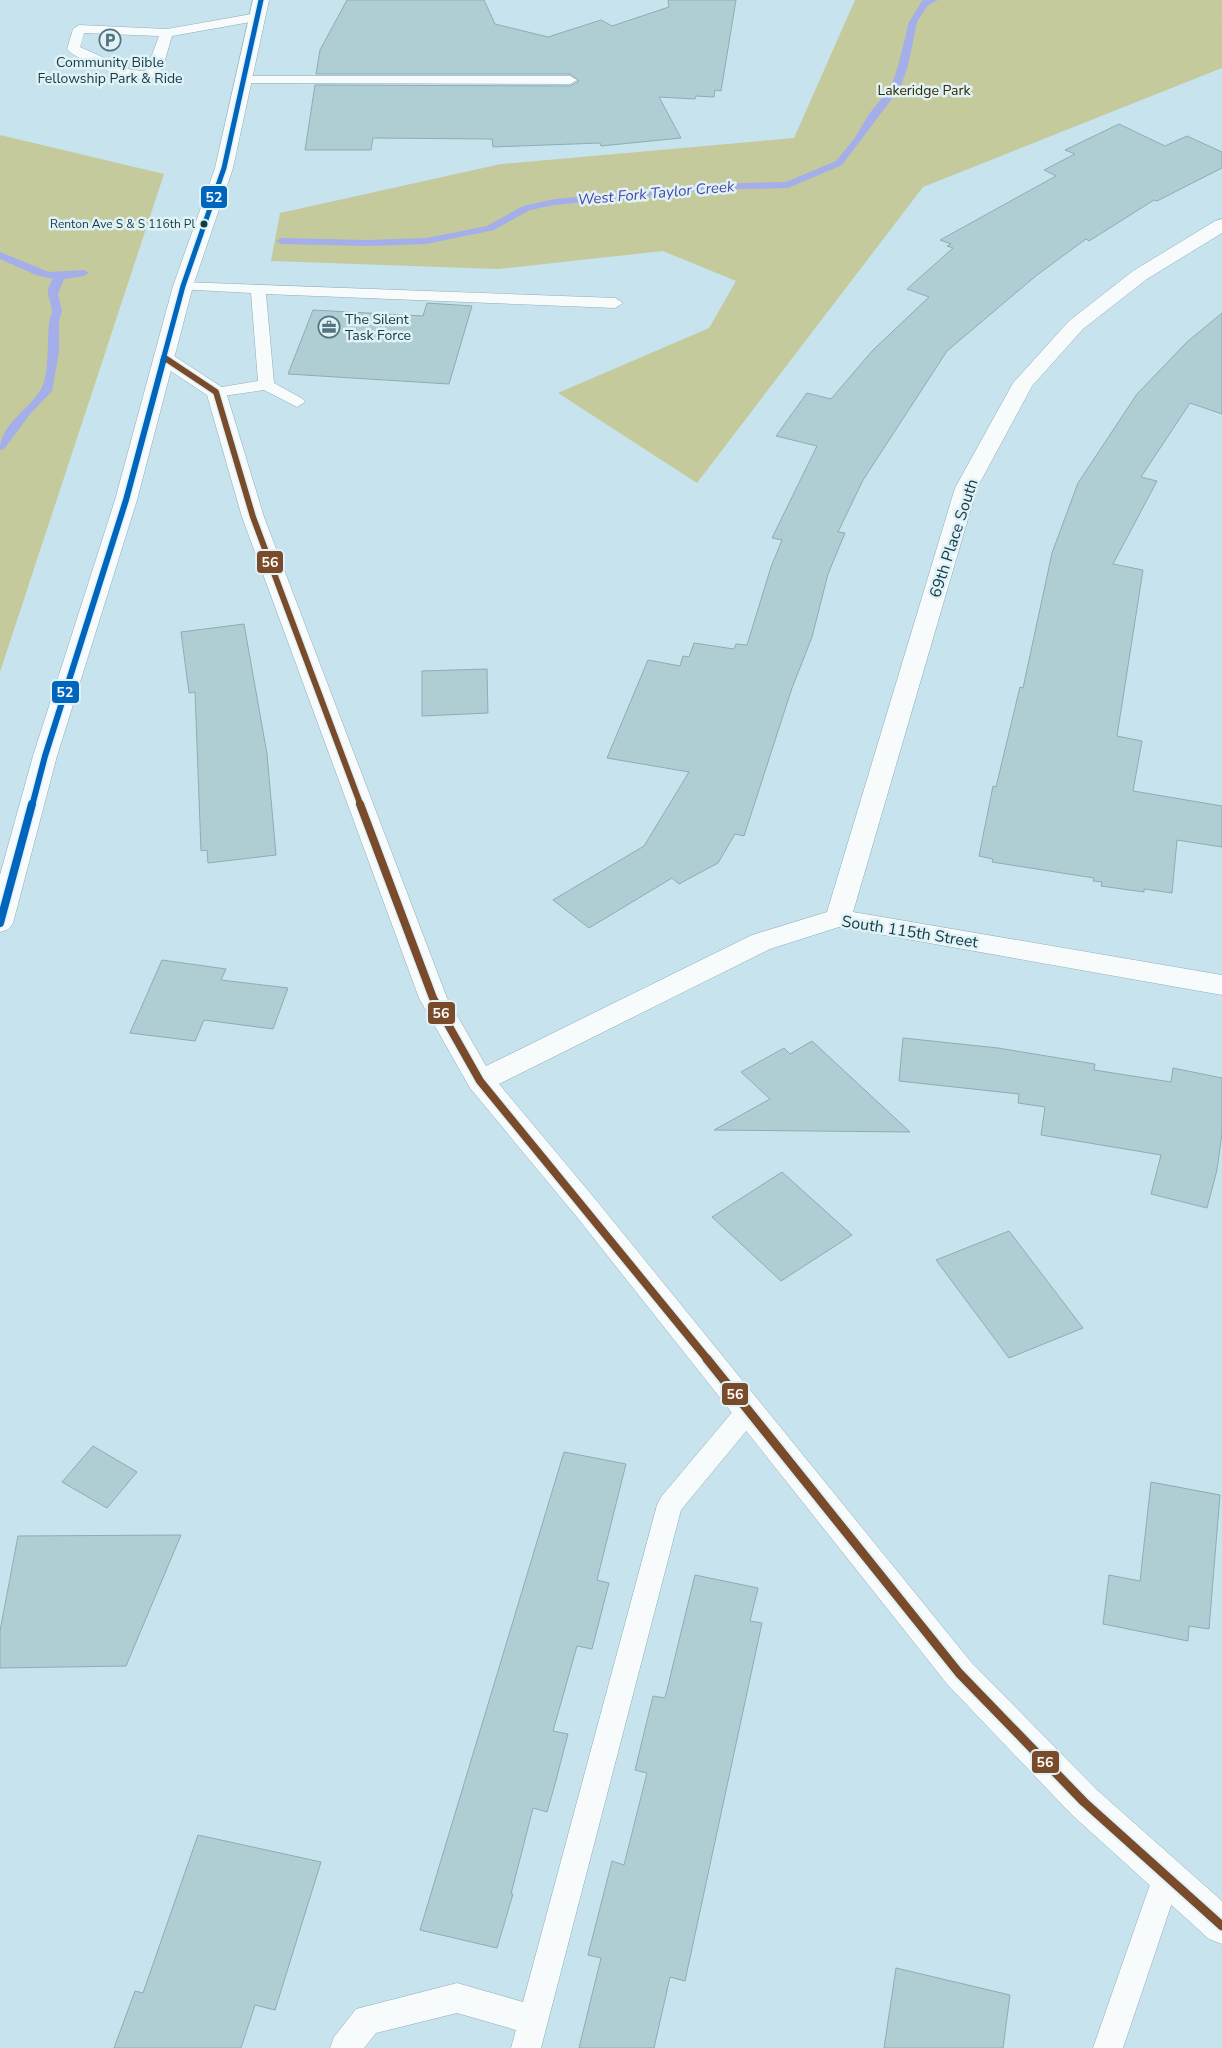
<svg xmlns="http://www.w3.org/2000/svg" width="1222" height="2048" font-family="'Nunito Sans',sans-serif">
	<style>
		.green { fill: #c5ca9c }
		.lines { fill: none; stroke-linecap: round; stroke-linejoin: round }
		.stream { fill: #a3aeeb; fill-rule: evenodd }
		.building { fill: #aeced4; stroke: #8cadb3 }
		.service-casing { stroke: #8fadb7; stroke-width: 1 }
		.minor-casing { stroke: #8fadb7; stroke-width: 1 }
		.secondary-casing { stroke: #8fadb7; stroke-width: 1 }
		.path { stroke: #c7d0d4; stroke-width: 2; stroke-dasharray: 0.5 2.5; stroke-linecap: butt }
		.service { fill: #f7fbfc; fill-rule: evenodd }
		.minor { fill: #f7fbfc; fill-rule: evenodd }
		.secondary { fill: #f7fbfc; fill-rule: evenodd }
		.bus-1-far3-casing { stroke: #e1f2f7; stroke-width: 8 }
		.bus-1-far2-casing { stroke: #e1f2f7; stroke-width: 9 }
		.bus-1-far1-casing { stroke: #e1f2f7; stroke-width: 11 }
		.bus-1-casing { stroke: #e1f2f7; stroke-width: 13 }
		.bus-2-far2-casing { stroke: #e1f2f7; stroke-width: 8 }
		.bus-2-far1-casing { stroke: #e1f2f7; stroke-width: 9 }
		.bus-2-casing { stroke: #e1f2f7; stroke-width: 11 }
		.bus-1-far3 { stroke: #7a4b2a; stroke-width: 5 }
		.bus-1-far2 { stroke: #7a4b2a; stroke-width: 6 }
		.bus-1-far1 { stroke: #7a4b2a; stroke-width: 8 }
		.bus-1 { stroke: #7a4b2a; stroke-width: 9 }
		.bus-2-far2 { stroke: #0065bd; stroke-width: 5 }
		.bus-2-far1 { stroke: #0065bd; stroke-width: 6 }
		.bus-2 { stroke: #0065bd; stroke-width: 8 }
		.bus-dot { fill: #143a46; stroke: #e1f2f7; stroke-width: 2 }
		.labels { text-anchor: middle; stroke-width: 5; stroke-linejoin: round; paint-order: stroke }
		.far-bus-label { font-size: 12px; fill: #143a46; stroke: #e1f2f7; text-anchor: end }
		.far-poi-label { font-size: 14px; fill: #143a46; stroke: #e1f2f7 }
		.far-park-label { font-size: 14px; fill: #322c00; stroke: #e1f2f7 }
		.far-water-label { font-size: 15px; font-style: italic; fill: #4944a5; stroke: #e1f2f7 }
		.street-label { font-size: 16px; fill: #143a46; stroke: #e1f2f7 }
		.line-badge { stroke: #e1f2f7; stroke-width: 2 }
		.badge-label { font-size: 14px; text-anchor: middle; font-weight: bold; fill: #fff }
	</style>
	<rect width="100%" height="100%" fill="#c7e3ed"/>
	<g class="green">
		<path d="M855 0H1222V68L923 187 697 483 558 393 709 328 736 281 663 251 498 269 271 261 280 213 501 164 794 138Z"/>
		<path d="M0 135 164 174 0 672Z"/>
	</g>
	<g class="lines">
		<g class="stream">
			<path d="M925 0H938L928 5 917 22 908 66 900 88 842 165 788 188 709 190 555 205 530 210 494 230 426 244 368 246 281 244 276 241 281 238 368 240 426 238 487 226 523 206 555 199 709 184 786 182 836 161 854 139 869 114 891 87 898 66 909 22 922 1Z"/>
			<path d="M0 252 49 272 84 270 89 273 84 276 64 279 58 294 62 311 59 321V352L52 391 31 413 4 449 0 450C0 425 27 411 40 391 50 376 47 340 49 323 49 319 52 315 52 311 51 298 43 293 53 279L36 275 0 259Z"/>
		</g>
	</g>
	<g class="building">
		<path d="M347 0H484L495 24 548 37 601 20 612 26 669 7 668 0H736L721 91 715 90 714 97 696 96 695 99 659 97 681 138 601 146 600 143 493 147 492 139 373 138 371 150H305L315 85 570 86 579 81 570 74H316L320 50Z"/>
		<path d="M1119 124 1165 146 1187 136 1222 152V168L1157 201 1154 200 1089 241 1086 239 1037 275 947 351 863 480 838 532 845 533 828 574 812 637 792 688 744 836 735 834 718 863 679 884 672 878 589 928 553 900 644 846 689 772 607 758 648 660 680 666 683 656 689 657 694 643 734 649 736 644 747 645 771 567 782 540 772 538 817 446 776 436 807 393 831 399 873 350 929 297 907 289 953 248 947 246 951 244 940 240 1056 176 1044 170 1075 154 1065 150Z"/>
		<path d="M427 303 472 306 449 384 288 374 313 310 423 316Z"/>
		<path d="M1222 313V414L1190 403 1141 477 1157 481 1113 564 1143 570 1117 736 1142 741 1133 791 1222 806V847L1177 840 1172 893 1144 889V892L1101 886 1102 882 1093 881 1094 878 992 862 993 859 979 856 993 786 996 787 1020 687 1023 688 1052 553 1078 483 1137 394 1187 342Z"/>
		<path d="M244 624 267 754 276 855 208 863 207 850 201 851 195 692 189 693 181 632Z"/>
		<path d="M487 669 488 713 422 716V671Z"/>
		<path d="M162 960 226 969 221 980 288 988 273 1029 204 1020 195 1041 130 1033Z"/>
		<path d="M903 1038 998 1048 1095 1064 1094 1070 1171 1082 1173 1068 1222 1078V1133L1217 1170 1207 1208 1151 1194 1161 1155 1041 1135 1045 1107 1018 1103 1019 1094 899 1081Z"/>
		<path d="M812 1041 910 1132 714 1130 770 1099 741 1072 784 1048 790 1054Z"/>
		<path d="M782 1172 852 1235 781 1281 712 1217Z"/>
		<path d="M1009 1231 1083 1328 1009 1358 936 1260Z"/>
		<path d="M93 1446 137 1472 107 1508 62 1482Z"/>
		<path d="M564 1452 626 1464 597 1580 609 1583 592 1649 577 1646 553 1731 568 1734 555 1784 547 1812 533 1808 511 1894H513L497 1948 420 1930Z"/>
		<path d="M1151 1482 1220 1495 1209 1629 1189 1626 1188 1641 1103 1624 1109 1575 1140 1581Z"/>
		<path d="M181 1535 126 1666 0 1668V1631L18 1536Z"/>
		<path d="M695 1575 758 1588 750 1621 762 1623 685 1981 670 1977 654 2048H579L601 1958 588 1955 612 1861 624 1865 647 1773 635 1770 653 1696 665 1698Z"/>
		<path d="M198 1835 321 1862 275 2010 255 2005 241 2048H114L135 1991 143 1993Z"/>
		<path d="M896 1968 1010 1995 1003 2048H884Z"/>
	</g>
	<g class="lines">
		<g class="service-casing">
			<g id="service">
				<path d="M258 13 262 14 264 17 262 20 172 36C168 47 165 67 157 76 146 89 75 60 67 49L73 29 79 25 167 29ZM84 33 159 36 146 71 131 70 80 47Z"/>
				<path d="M245 76H570L577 80 570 84 240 83 238 80Z"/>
				<path d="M183 282 615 298 623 303 615 308 266 294 274 383 303 399 305 402 297 407 264 390 216 397 210 395 208 392 210 389 258 381 251 293 178 289 176 286Z"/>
				<path d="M748 1401 757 1404 760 1411 757 1418 681 1510 541 2048H511L516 2030 457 2013 376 2033 364 2048H330L334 2037 356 2009 457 1983 523 2002 657 1505 661 1497 739 1404Z"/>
				<path d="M1167 1862 1177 1866 1181 1876 1123 2048H1093L1153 1876 1157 1866Z"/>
			</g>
		</g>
		<g class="minor-casing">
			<path id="minor" d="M1222 219V233L1147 279 1083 329 1032 386 977 488 853 912 1222 975V995L839 927 770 949 499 1084 596 1200 971 1662 1097 1790 1222 1901V1944L1209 1939 1071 1814 947 1684 576 1216 470 1088 419 998 242 517 207 395 157 362 154 358 157 354 164 352 171 354 223 388 226 392 264 517 447 998 486 1066 752 935 827 912 955 488 1013 383 1069 321 1133 271 1215 221Z"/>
		</g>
		<g class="secondary-casing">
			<path id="secondary" d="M253 0H269L233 168 193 286 137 500 57 756 13 923 9 929 0 932V875L33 756 115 500 173 286 215 168Z"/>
		</g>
		<path class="path" d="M1197 43 1222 20"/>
		<use href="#service" class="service"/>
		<use href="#minor" class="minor"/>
		<use href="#secondary" class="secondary"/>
		<g class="bus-1-far3-casing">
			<path id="bus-1-far3" d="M164 358 167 360"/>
		</g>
		<g class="bus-1-far2-casing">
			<path id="bus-1-far2" d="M165 358 216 392 253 517 361 806"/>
		</g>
		<g class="bus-1-far1-casing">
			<path id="bus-1-far1" d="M360 804 433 998 480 1081 708 1360"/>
		</g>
		<g class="bus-1-casing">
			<path id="bus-1" d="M707 1359 959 1673 1084 1802 1222 1926"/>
		</g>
		<g class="bus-2-far2-casing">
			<path id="bus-2-far2" d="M163 360 183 286 224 168 261 0"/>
		</g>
		<g class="bus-2-far1-casing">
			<path id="bus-2-far1" d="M32 806 45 756 126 500 164 358"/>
		</g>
		<g class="bus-2-casing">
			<path id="bus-2" d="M0 923 32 804"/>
		</g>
		<use href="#bus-1-far3" class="bus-1-far3"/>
		<use href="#bus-1-far2" class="bus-1-far2"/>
		<use href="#bus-1-far1" class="bus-1-far1"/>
		<use href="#bus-1" class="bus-1"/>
		<use href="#bus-2-far2" class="bus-2-far2"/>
		<use href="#bus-2-far1" class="bus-2-far1"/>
		<use href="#bus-2" class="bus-2"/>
	</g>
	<defs>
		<g id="parking-ring" transform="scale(1.125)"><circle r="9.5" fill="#e1f2f7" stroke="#537580" stroke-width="1.5"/><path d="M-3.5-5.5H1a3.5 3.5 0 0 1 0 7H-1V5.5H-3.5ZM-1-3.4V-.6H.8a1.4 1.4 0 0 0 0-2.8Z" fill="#537580"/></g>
		<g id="office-ring" transform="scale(1.125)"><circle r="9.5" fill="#e1f2f7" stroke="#537580" stroke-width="1.5"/><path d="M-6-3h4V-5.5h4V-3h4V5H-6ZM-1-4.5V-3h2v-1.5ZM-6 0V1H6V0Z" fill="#537580"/></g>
	</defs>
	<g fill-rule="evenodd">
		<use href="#parking-ring" x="110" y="40"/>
		<use href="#office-ring" x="329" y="327"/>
	</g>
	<circle class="bus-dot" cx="204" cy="224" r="4.5"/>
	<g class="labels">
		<g class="far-bus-label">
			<text x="195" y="228">Renton Ave S &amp; S 116th Pl</text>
		</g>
		<g class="far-poi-label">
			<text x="110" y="67">Community Bible<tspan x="110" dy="16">Fellowship Park &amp; Ride</tspan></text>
			<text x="345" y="324" text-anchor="start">The Silent<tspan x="345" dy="16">Task Force</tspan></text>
		</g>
		<g class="far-park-label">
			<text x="924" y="95">Lakeridge Park</text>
		</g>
		<g class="far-water-label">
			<text transform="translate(656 193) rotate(-5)" y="5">West Fork Taylor Creek</text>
		</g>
		<g class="street-label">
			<text transform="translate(953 538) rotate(-72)" y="6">69th Place South</text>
			<text transform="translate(910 931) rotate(9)" y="6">South 115th Street</text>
		</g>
	</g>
	<g class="line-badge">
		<rect x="200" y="185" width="28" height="24" rx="5" fill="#0065bd"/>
		<rect x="256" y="550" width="28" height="24" rx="5" fill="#7a4b2a"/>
		<rect x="51" y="680" width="29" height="24" rx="5" fill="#0065bd"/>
		<rect x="427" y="1001" width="29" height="24" rx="5" fill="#7a4b2a"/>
		<rect x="721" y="1382" width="28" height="24" rx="5" fill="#7a4b2a"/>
		<rect x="1031" y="1750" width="29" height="24" rx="5" fill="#7a4b2a"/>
	</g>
	<g class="badge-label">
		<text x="214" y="202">52</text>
		<text x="270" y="567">56</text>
		<text x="65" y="697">52</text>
		<text x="441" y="1018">56</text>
		<text x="735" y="1399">56</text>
		<text x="1045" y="1767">56</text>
	</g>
</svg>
